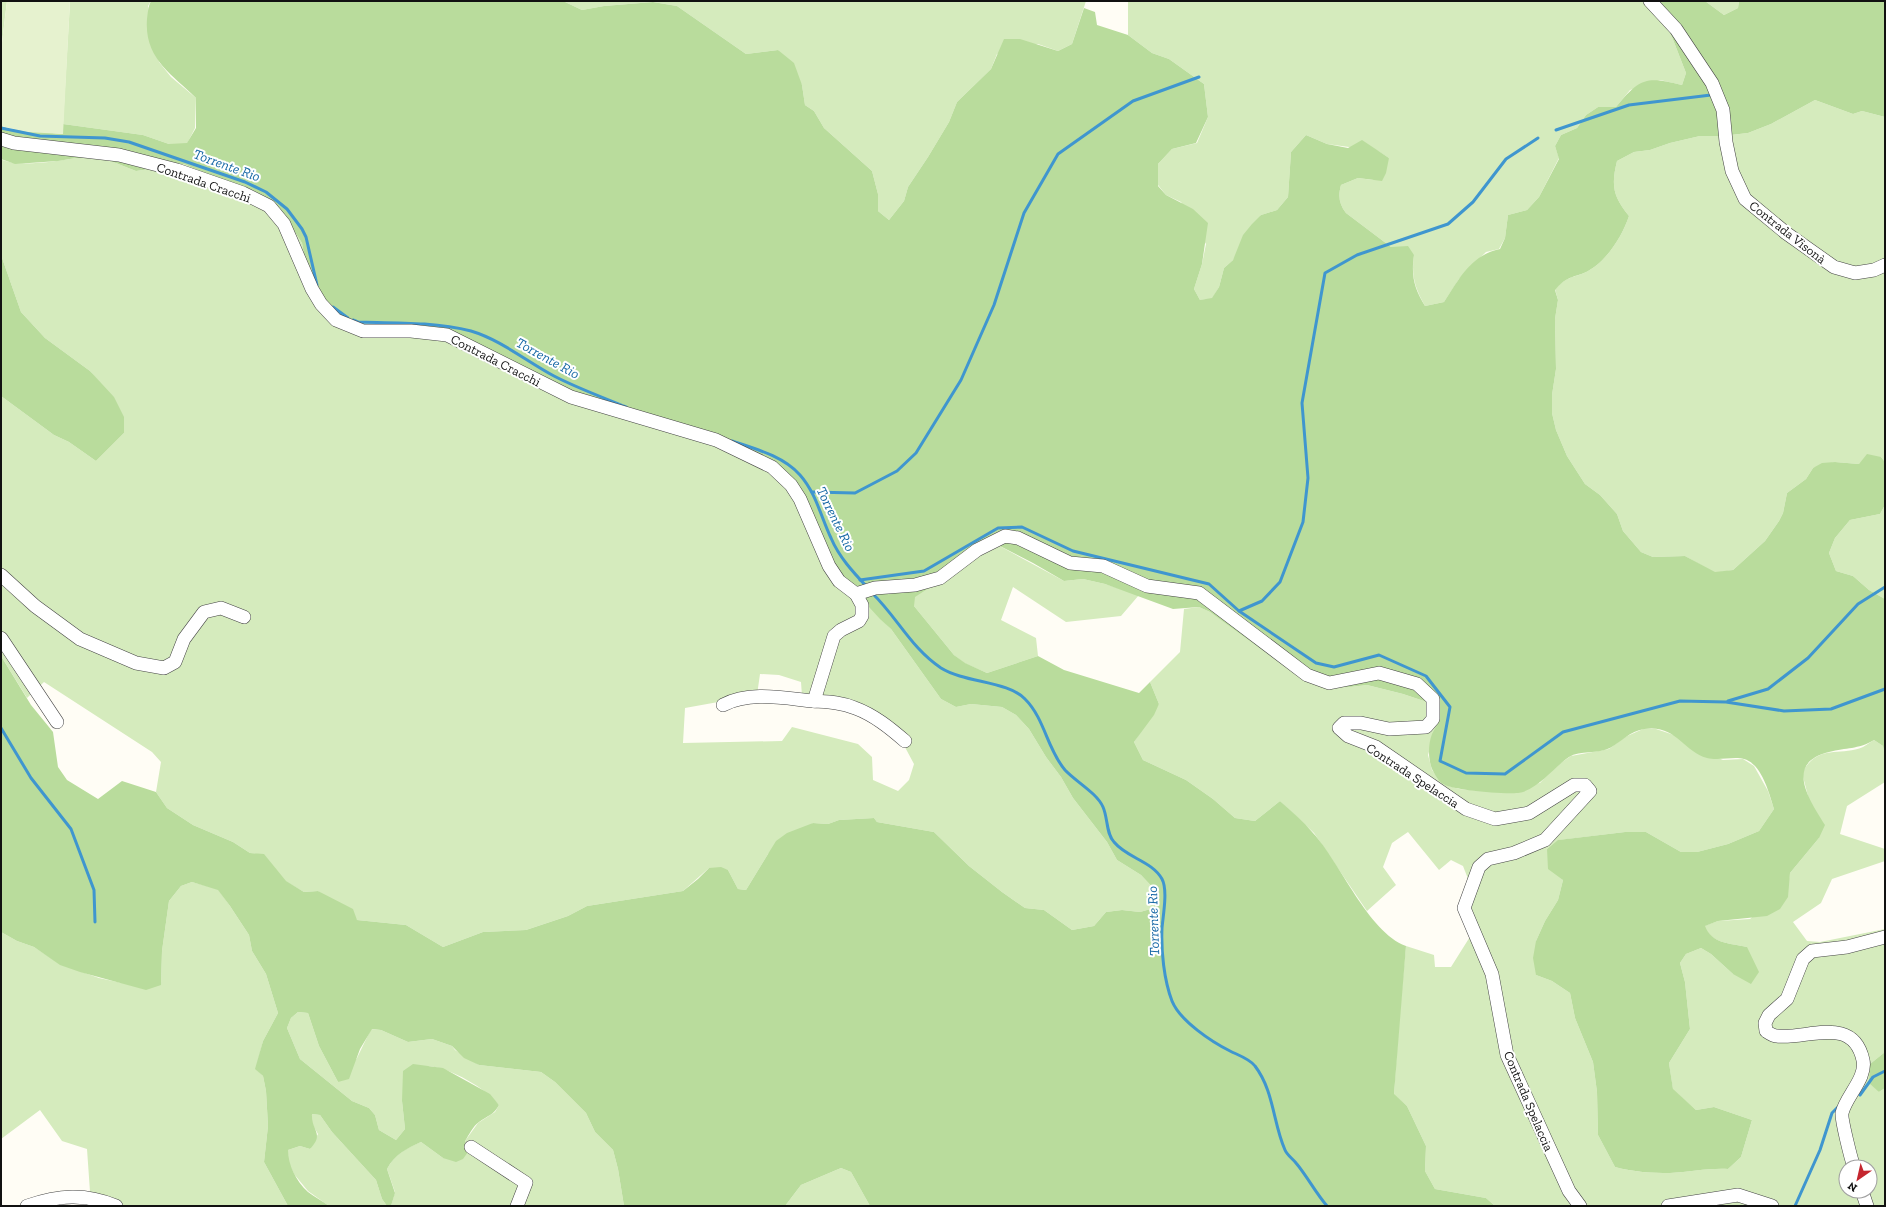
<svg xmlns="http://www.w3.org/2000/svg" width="1886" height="1207" font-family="'Zilla Slab',serif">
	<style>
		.green { fill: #d5ebbd; fill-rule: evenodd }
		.forest { fill: #b9dc9c }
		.pitch { fill: #e6f2cf }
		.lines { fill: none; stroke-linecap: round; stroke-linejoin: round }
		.stream { stroke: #3f96cf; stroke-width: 3 }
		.minor-casing { stroke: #444; stroke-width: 14 }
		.minor { stroke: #fff; stroke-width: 13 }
		.labels { text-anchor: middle; stroke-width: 4; stroke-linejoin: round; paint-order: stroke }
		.street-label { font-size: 13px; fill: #111; stroke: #fff }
		.water-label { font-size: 14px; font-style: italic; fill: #1768a6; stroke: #fff }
	</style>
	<rect width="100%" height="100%" fill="#fffdf5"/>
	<g class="green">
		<path d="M1 1H7L1 51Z"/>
		<path d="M70 1H151L148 6 159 62 171 77 196 98 195 128 187 144H169L143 135 63 124Z"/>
		<path d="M563 1H1086L1072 44 1058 51 1038 44 997 54 991 69 957 102 949 122 928 157 908 187 904 201 889 220 878 211V194L872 171 824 128 814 111 805 105 802 85 778 50 746 54 677 6 653 2 604 6 582 10Z"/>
		<path d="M1128 1H1643L1661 15 1672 37 1686 73 1682 85 1660 80 1630 90 1616 107H1598L1586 115 1577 128 1561 135 1555 146 1559 158 1539 197 1527 210 1508 215 1505 238 1499 249 1486 252 1459 279 1444 302 1425 306C1415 288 1411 276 1414 255L1391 247 1346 213C1339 204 1338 196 1341 185L1358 178 1373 180 1389 158 1378 151 1327 144 1306 135 1291 152 1288 197 1277 210 1261 215 1233 260 1224 268 1219 287 1212 299 1200 300 1194 289 1202 264 1206 244 1181 202 1166 195 1158 185V164L1172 149 1197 143 1208 117 1204 84 1169 59 1152 53 1128 35Z"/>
		<path d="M1705 1H1739L1738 8 1724 15Z"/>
		<path d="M1815 100 1853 114 1862 111 1885 117V462L1881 457 1859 464 1835 462 1813 468 1806 479 1787 493 1783 513 1779 521 1765 541 1733 570 1715 573 1685 556 1653 557 1641 552 1623 531 1617 514 1600 495 1585 484 1567 456 1556 430 1552 413V395L1556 369 1555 319 1558 300 1555 289C1565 278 1571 278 1584 273 1605 264 1622 237 1629 216 1613 196 1611 186 1617 161L1634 152 1650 150 1670 143 1700 136H1722L1748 133 1771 124Z"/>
		<path d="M76 158H103L136 171 184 164 238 188 285 217 302 243 306 266 446 335 768 461 867 604 891 629 941 699 956 707 971 704 1002 707 1016 715 1029 729 1046 757 1061 777 1073 798 1107 842 1117 860 1141 875 1156 891 1154 908 1140 912 1122 910 1106 912 1094 926 1072 930 1044 910 1025 908 1002 892 969 866 934 832 877 822 874 818 839 820 828 824 813 823 768 854 746 890 738 889 728 870 709 868 683 891 587 906 568 916 526 930 483 932 443 947 406 925 357 920 318 891 304 892 285 881 264 855 250 853 233 842 193 825 167 808 156 792 161 762 152 752 44 682 27 698 1 656V396L54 435 69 442 96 461 124 433 100 383 90 371 45 338 21 312 1 255V159C16 168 58 161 76 158ZM760 674 779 675 801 682 802 696 875 719 899 736 914 764 909 780 898 791 873 780 872 757 858 744 792 727 782 741 683 743 685 708 757 695Z"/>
		<path d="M1885 505V599L1869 590 1853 576 1836 571 1829 553 1835 538 1850 520 1880 514Z"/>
		<path d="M996 544 1064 581 1083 579 1105 584 1139 595 1121 616 1066 622 1013 587 1001 620 1036 638 1038 656 987 673 964 663 954 655 914 606V597L976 548Z"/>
		<path d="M1199 607 1210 612 1321 686 1350 687 1367 685 1403 694 1436 705 1439 720 1428 755 1432 770 1443 784 1459 789 1480 791 1540 783 1556 766 1571 756 1609 749 1625 737 1643 729H1656L1677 736 1686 745 1723 760 1743 759 1754 766 1768 791 1774 809 1759 831 1728 844 1697 852H1681L1646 832H1625L1559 840 1547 849 1563 880 1558 900 1545 921 1536 941V975L1552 981 1570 993 1575 1018 1593 1062 1597 1092 1598 1135 1615 1167C1633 1172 1651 1173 1670 1173 1690 1172 1709 1168 1728 1169L1741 1157 1752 1120 1714 1107 1696 1110 1673 1090 1669 1063 1690 1029 1685 982 1680 963 1686 954 1701 948 1711 954 1733 974 1747 947C1729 943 1712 944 1704 926L1718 921 1750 919 1788 885 1790 873 1819 838 1802 773C1818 743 1840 757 1863 747 1867 745 1870 742 1874 740L1883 746 1885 757V782L1847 806 1840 834 1885 849V861L1832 879 1821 903 1793 922 1807 941 1820 942 1885 929V1052L1870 1064 1879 1092 1885 1088V1206H1495L1486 1198 1435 1189 1425 1171 1426 1146 1407 1106 1394 1095C1397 1045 1401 995 1406 946L1434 955 1435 967H1451L1473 932 1471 911 1472 889 1463 866 1451 860 1439 870 1408 832 1392 843 1383 867 1396 885 1367 911 1314 833 1280 801 1255 821 1235 818 1213 799 1186 780 1143 760 1134 742 1159 704 1150 682 1180 652 1184 609ZM1846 1167H1870V1191H1846Z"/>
		<path d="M192 882 218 889 230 906 249 935 252 951 266 974 278 1013 263 1041 256 1069 263 1076 266 1091 268 1126 264 1162 288 1206H91L87 1149 62 1141 40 1110 1 1139V932L17 941 34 947 60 964 99 978 122 983 161 984 162 951 169 901 181 886Z"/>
		<path d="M298 1012 308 1013 319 1046 338 1082 357 1058 371 1029 381 1030 408 1042 432 1039 452 1046 455 1050 479 1065 541 1072 555 1082 586 1113 595 1132 613 1150 618 1169 624 1206H391L395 1192 387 1169C395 1154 406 1148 421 1142L443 1158 468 1152 465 1141 478 1123 495 1112 499 1105C484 1087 452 1069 429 1066L402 1101 405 1129 396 1140 379 1130 375 1115 369 1108 352 1101 300 1059 287 1028 291 1018Z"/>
		<path d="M312 1114 320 1115 332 1132 376 1180 382 1199 387 1206H329L308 1191 294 1174 288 1162V1150L300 1146 310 1149 318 1134 311 1122Z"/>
		<path d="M841 1168 851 1172 870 1206H785L801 1185Z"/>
	</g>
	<g class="forest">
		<path d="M151 1H563L582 10 604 6 653 2 677 6 746 54 778 50 794 63 802 85 805 105 814 111 824 128 872 171 878 194V211L889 220 904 201 908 187 928 157 949 122 957 102 991 69 1004 39H1020L1058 51 1072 44 1084 8 1095 12 1097 25 1128 35 1152 53 1169 59 1204 84 1208 117 1196 143 1172 149 1158 164V186L1166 195 1193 209 1208 223 1202 264 1194 289 1200 300 1212 298 1219 287 1224 268 1233 260 1243 235 1252 224 1261 215 1277 210 1288 197 1291 152 1306 135 1327 144 1348 148 1362 140 1389 158 1386 173 1382 181 1358 178 1341 185C1338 196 1339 204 1346 213L1391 247 1408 246 1414 255C1411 276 1414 288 1425 306L1444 302C1459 279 1471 255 1500 249L1505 238 1508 215 1527 210 1539 197 1559 159 1555 146 1561 135 1577 128 1586 115 1598 107H1616C1640 78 1646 76 1682 85L1686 73 1672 37 1661 15 1643 1H1705L1724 15 1738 8 1739 1H1885V117L1862 111 1853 114 1815 100 1771 124 1748 133 1722 136H1700L1670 143 1650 150 1634 152 1617 161C1611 186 1613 196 1629 216 1622 237 1605 264 1584 273 1570 278 1565 278 1555 290L1558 300 1555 319 1556 369 1552 395V413L1556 430 1567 456 1585 484 1600 495 1617 514 1623 531 1641 552 1653 557 1685 556 1715 572 1733 570 1765 541 1779 521 1783 513 1787 493 1806 479 1813 468 1822 463 1835 462 1859 464 1867 454 1881 457 1885 462V505L1880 514 1850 520 1835 538 1829 553 1836 571 1853 576 1869 590 1885 599V757L1883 746 1874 740C1857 750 1847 747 1829 752 1784 763 1809 799 1825 825L1819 838 1790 873 1788 897 1780 909 1767 916 1718 921 1705 926C1712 944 1729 943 1747 947L1759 972 1751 984 1733 974 1711 954 1701 948 1686 954 1680 963 1685 982 1690 1029 1669 1063 1673 1089 1696 1110 1714 1107 1752 1120 1741 1157 1728 1169C1709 1168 1690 1172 1670 1173 1652 1173 1633 1172 1615 1167L1598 1135 1597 1092 1593 1062 1575 1018 1570 993 1552 981 1536 975 1533 958 1536 941 1545 921 1558 900 1563 880 1548 869 1547 849 1558 840 1625 832H1646L1681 852H1697L1728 844 1759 831 1774 809C1769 793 1762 764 1744 759 1734 756 1719 761 1707 758 1683 751 1676 724 1644 729 1630 731 1621 742 1610 748 1598 754 1580 750 1569 757 1553 768 1542 785 1523 792 1514 796 1451 790 1443 784 1439 782 1434 773 1432 769 1428 759 1428 744 1432 734 1434 730 1438 724 1439 720 1440 716 1437 709 1436 705L1403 694 1367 685 1350 687 1321 686 1296 674 1210 612 1199 607 1173 609 1105 584 1083 579 1064 581 1033 563 996 544 915 597 914 606 954 655 965 663 987 673 1038 656 1064 670 1139 693 1150 682 1159 704 1154 715 1134 742 1143 760 1186 780 1213 799 1235 818 1255 821 1280 801C1291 811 1303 821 1313 833 1340 862 1368 932 1406 946L1394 1094 1407 1106 1426 1146 1425 1171 1435 1189 1486 1198 1495 1206H870L851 1172 841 1168 801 1185 785 1206H624L618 1169 613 1150 595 1132 586 1113 555 1082 541 1072 479 1065 464 1058 452 1046 432 1039 408 1042 381 1030 372 1029 360 1049 349 1079 338 1082 319 1046 308 1013 298 1012 291 1018 287 1028 300 1059 352 1101 369 1108 375 1115 379 1130 396 1140 405 1129 402 1101 403 1071 413 1064 443 1068 490 1094 499 1105C494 1115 487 1116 479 1122 473 1126 469 1135 465 1141L468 1152 463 1159 456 1162 443 1158 421 1142C406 1149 395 1154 387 1169L395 1193 391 1206H387L382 1199 376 1180 332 1132 320 1115 312 1114C311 1131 325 1133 310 1149L300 1146 288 1150C288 1165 296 1181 308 1192 314 1197 323 1201 329 1206H288L264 1162 268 1126 266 1091 263 1076 255 1069 263 1041 278 1013 266 974 252 951 249 935 230 906 218 890 192 882 181 886 169 901 162 951 161 985 146 990 80 972 60 965 34 947 17 941 1 932V656L31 705 53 732 58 767 67 780 98 799 122 781 156 792 167 808 193 825 233 842 250 853 264 854 286 881 304 892 318 891 353 909 357 920 406 925 443 947 483 932 526 930 568 916 587 906 683 891 698 879 709 868 721 867 728 870 738 889 746 890 776 841 787 833 813 823 828 824 839 820 874 818 877 822 934 832 969 866 1002 892 1025 908 1044 910 1072 930 1094 926 1106 912 1122 910 1140 912 1154 908 1156 891 1141 875 1117 860 1107 842 1073 798 1061 777 1046 757 1029 729 1016 715 1002 707 971 704 956 707 941 699 891 629 880 619 848 584 812 526 768 461 597 404 466 339 382 333 331 317 306 266 302 243 285 217 238 188 184 164 136 171 103 158H76L58 161 15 164 1 159V126L10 129 63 134V124L143 135 169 144 187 143 196 128V98C172 74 144 59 147 19 148 12 148 7 151 1Z"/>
		<path d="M1 255 21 312 45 338 90 371 114 397 124 417V433L96 461 69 442 54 435 1 396Z"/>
		<path d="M1885 1052V1088L1879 1092 1869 1083 1870 1064Z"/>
	</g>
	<path class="pitch" d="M7 1H70L63 134 26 132 1 126V51Z"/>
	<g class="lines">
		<g class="stream">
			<path d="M1 128 40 136 105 138 129 142 245 182 266 192 287 209 302 229 306 237 317 285"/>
			<path d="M1556 130 1629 105 1711 95"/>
			<path d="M333 307 348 318"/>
			<path d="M353 320 358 322C395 323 435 322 471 331 501 340 526 361 554 376 577 388 602 397 626 407"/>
			<path d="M732 441C756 449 783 456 800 475 816 493 821 517 831 538 839 557 853 572 867 587"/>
			<path d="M812 492 855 493 897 471 916 453 961 380 994 305 1024 213 1058 154 1133 101 1199 77"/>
			<path d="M860 580 924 571 998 528 1022 527 1073 551 1209 584 1239 611 1316 663 1334 667 1379 655 1426 676 1450 707 1440 761 1466 773 1505 774 1563 732 1680 701 1726 702 1784 711 1831 709 1885 689"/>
			<path d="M872 593C897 617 911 648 941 668 965 683 1008 681 1025 699 1045 719 1047 749 1065 770 1075 781 1097 793 1103 807 1108 818 1106 834 1114 842 1127 858 1152 861 1162 879 1168 890 1163 916 1162 928 1161 951 1164 980 1172 1001 1180 1021 1212 1042 1230 1051 1238 1055 1250 1059 1255 1066 1274 1091 1273 1123 1285 1150 1287 1155 1292 1158 1296 1163 1307 1176 1315 1192 1327 1206"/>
			<path d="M1239 611 1262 601 1280 582 1303 522 1308 478 1302 403 1325 273 1357 255 1448 224 1473 202 1506 159 1538 138"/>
			<path d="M1728 701 1768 689 1808 658 1858 604 1885 587"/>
			<path d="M1 728 31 778 71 829 94 890 95 922"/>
			<path d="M1860 1095 1873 1077 1885 1071"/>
			<path d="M1795 1206 1820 1150 1832 1113 1838 1107"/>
		</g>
		<g class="minor-casing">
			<g id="minor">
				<path d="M1650 1 1676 29 1712 83 1723 110 1726 142 1732 171 1745 199 1786 233 1834 267 1855 273 1874 270 1885 265"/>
				<path d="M1 139 14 143 119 155 177 170 243 193 269 206 284 224 312 289 321 304 336 320 363 331H411L447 335 571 397 716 440 772 467 791 485 800 499 829 566 839 581 856 594 862 605V616L859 621 841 630 834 636 814 701"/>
				<path d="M1 575 35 606 80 639 136 663 164 668 175 662 184 639 204 612 221 608 244 617"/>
				<path d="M856 594 875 588 915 585 940 578 977 550 1005 536 1018 538 1070 563 1103 566 1147 586 1199 593 1307 675 1329 683 1379 673 1417 684 1433 699V719L1426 727 1389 729 1361 723H1344L1339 728 1348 736 1376 747 1466 809 1495 819 1529 813 1574 785H1585L1590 791 1545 840 1514 853 1488 859 1479 867 1464 908 1492 974 1507 1055 1569 1191 1580 1206"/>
				<path d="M1 638 57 722"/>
				<path d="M723 705C750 691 783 698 813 701 828 702 840 702 855 708 874 715 890 728 905 741"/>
				<path d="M471 1147 526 1183 517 1206"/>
				<path d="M1854 1167C1851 1159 1841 1119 1842 1113 1846 1096 1867 1078 1863 1060 1853 1014 1806 1040 1777 1036 1773 1036 1769 1033 1766 1031L1765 1023 1769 1015 1787 999 1803 959 1812 951 1847 947 1885 937"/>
				<path d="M1862 1191 1867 1206"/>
				<path d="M27 1206C59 1195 85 1193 116 1206"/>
				<path d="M1668 1206 1738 1195 1772 1206"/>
			</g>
		</g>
		<use href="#minor" class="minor"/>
	</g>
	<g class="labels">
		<g class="street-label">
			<text transform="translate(204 182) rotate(19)" y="5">Contrada Cracchi</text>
			<text transform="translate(1788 232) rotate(38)" y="5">Contrada Visonà</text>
			<text transform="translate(496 360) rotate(27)" y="5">Contrada Cracchi</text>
			<text transform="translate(1413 775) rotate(33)" y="5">Contrada Spelaccia</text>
			<text transform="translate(1529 1101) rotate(67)" y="5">Contrada Spelaccia</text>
		</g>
		<g class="water-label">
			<text transform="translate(227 165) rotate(20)" y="5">Torrente Rio</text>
			<text transform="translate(548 358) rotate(29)" y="5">Torrente Rio</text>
			<text transform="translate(836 519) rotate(64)" y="5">Torrente Rio</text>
			<text transform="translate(1153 921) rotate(-92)" y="5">Torrente Rio</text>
		</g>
	</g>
	<rect width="1886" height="1207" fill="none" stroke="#111111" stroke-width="4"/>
	<g transform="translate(1858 1179) rotate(214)"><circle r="19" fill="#ffffff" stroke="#a0a0a0"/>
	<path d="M0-3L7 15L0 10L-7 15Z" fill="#c4262e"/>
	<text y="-6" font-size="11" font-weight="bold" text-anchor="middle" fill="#111111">N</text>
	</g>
</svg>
